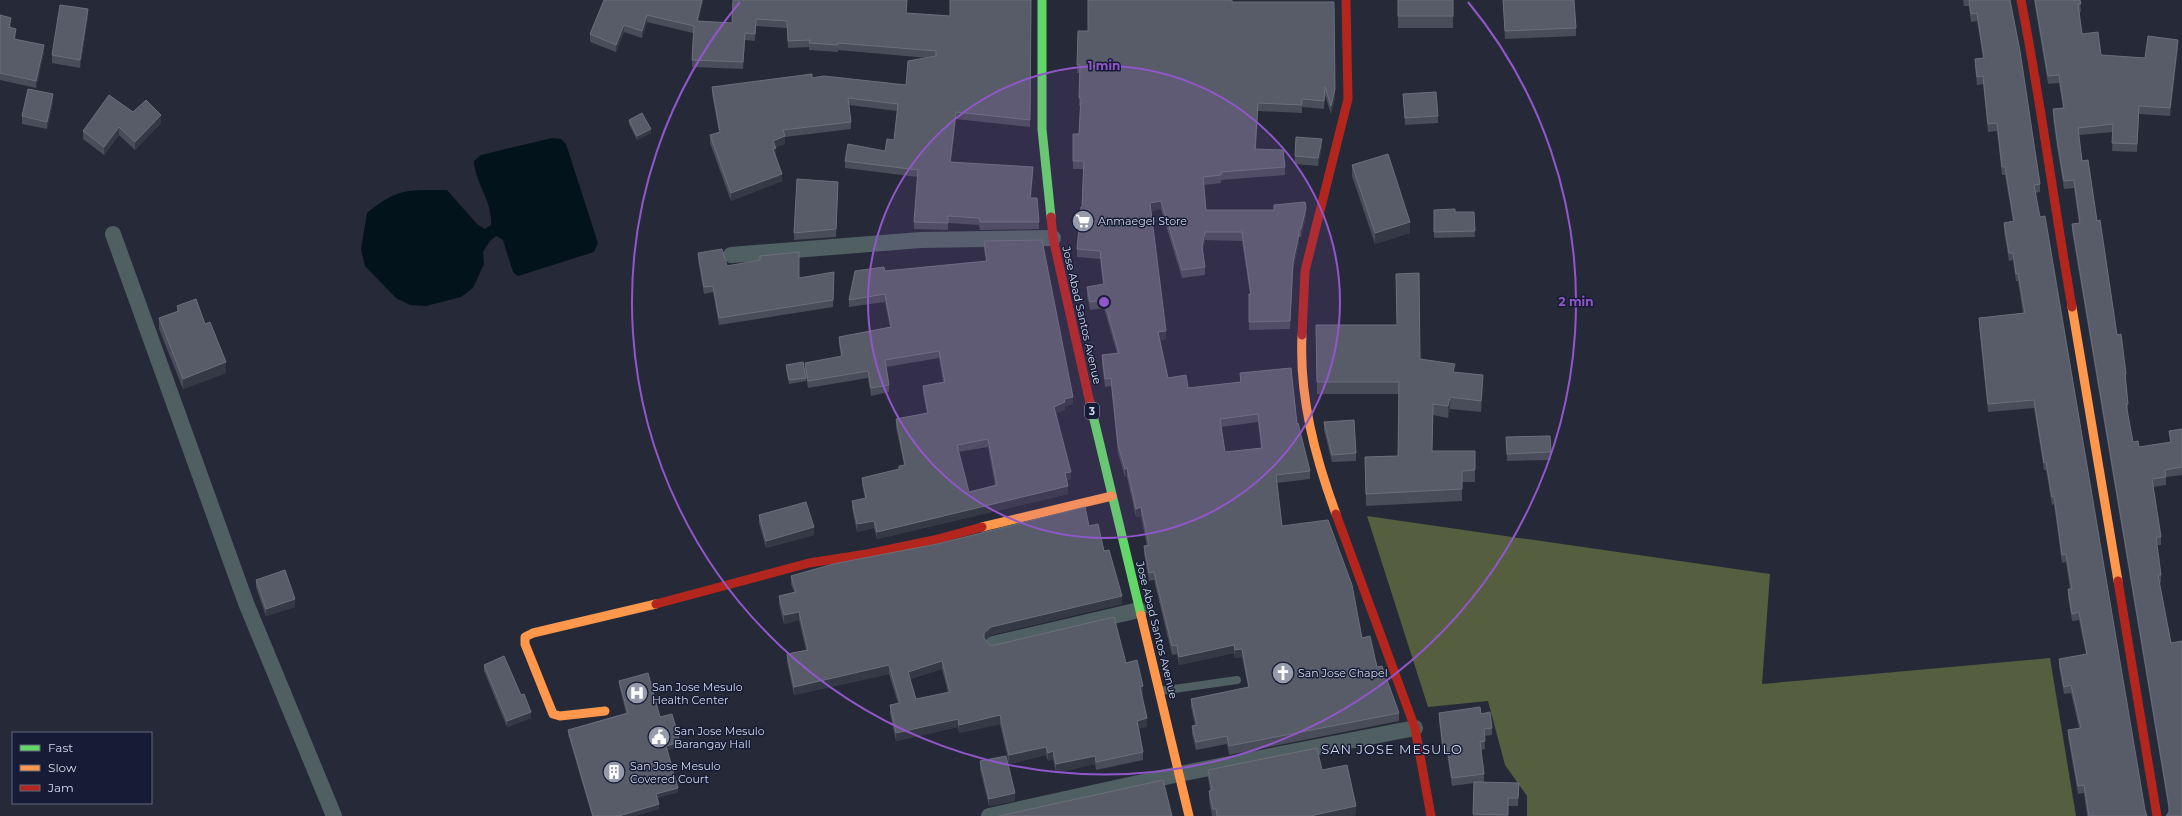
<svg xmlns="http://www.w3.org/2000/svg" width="2182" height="816" font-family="Montserrat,sans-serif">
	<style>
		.forest { fill: #555e3f }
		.water { fill: #03131c }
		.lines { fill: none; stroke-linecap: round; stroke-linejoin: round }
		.lane { stroke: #506062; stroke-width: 8 }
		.street { stroke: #506062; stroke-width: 16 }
		.fast { stroke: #63d668; stroke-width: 9 }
		.slow { stroke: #ff974d; stroke-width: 9 }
		.jam { stroke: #b3261e; stroke-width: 9 }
		.wall { fill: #494c59; fill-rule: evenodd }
		.shaded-wall { fill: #353845 }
		.building { fill: #585c68; stroke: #6b6f7c; fill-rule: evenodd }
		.ring { fill: none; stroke: #9157ca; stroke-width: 2 }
		.labels { text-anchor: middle; stroke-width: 3; stroke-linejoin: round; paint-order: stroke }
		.shield { fill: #161c35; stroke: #9aa0b3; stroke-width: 1 }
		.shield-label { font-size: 10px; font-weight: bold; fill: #d2d8e9 }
		.poi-label { font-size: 11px; fill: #d2d8e9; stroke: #161c35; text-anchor: start }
		.street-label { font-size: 11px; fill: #d2d8e9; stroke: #161c35 }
		.quarter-label { font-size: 13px; letter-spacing: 1px; fill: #d2d8e9; stroke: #161c35 }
		.centre { fill: #9157ca; stroke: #161c35; stroke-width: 2 }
		.ring-label { font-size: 12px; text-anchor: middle; font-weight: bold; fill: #9157ca; stroke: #161c35; stroke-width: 3; stroke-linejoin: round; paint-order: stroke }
	</style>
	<rect width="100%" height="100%" fill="#262a38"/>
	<path class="forest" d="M1367 516 1770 574 1762 684 2050 658 2076 816H1527V796L1505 765 1488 701 1428 707Z"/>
	<path class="water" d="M552 138 561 139 566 144 598 243 594 252 518 276 513 272 503 240 496 236 490 241 483 252 484 264 473 288 461 297 426 306 410 305 396 298 365 266 361 249 367 213C398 187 409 190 447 190L477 224 485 229 491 225C493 202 475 183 474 161L481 155Z"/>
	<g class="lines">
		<path class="lane" d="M1160 691 1237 680"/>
		<g class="street">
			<path d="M113 234 246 603 334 816"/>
			<path d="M731 255 921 240 1053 238"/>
			<path d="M993 644 1139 610"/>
			<path d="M989 816 1179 774 1415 728"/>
		</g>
		<g class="fast">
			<path d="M1042 0V129L1051 217"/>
			<path d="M1090 403 1141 615"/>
		</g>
		<g class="slow">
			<path d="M2072 307 2118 581"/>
			<path d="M1302 335C1299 397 1315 457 1336 514"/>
			<path d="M982 527 1112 496"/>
			<path d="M1141 615 1189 816"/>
			<path d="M605 711 560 716 553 714 525 644V637L533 633 656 604"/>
		</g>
		<g class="jam">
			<path d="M2021 0C2041 102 2054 205 2072 307"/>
			<path d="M1051 217 1053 238 1090 403"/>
			<path d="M1302 335 1305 271 1348 99 1346 0"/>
			<path d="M1336 514 1415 728 1431 816"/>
			<path d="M2118 581 2157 816"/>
			<path d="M656 604 809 563 867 554 934 540 982 527"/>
		</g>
	</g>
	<g class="wall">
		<path d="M604 0H703L698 21 732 23 733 0 950 16 1031 0 1030 127 956 119 951 162 1033 175 1031 198 1039 222V229L980 230 979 225 948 223V230L914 229V222L918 177 845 168V161L885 151 894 140 897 111 849 105 851 122V129L785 137V144L775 147 776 155H775L782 181 731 201 710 143V135L719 132 712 94V87L812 78 906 85 928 58 838 50V52L809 50V47L788 48 787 28 756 26 755 41 745 40 743 69 692 67 693 33 647 22 642 38 624 32 616 52 590 42V34Z"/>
		<rect x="1398" y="0" width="55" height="28"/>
		<path d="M1503 0 1576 28V36L1505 39Z"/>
		<path d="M1963 0H2010L2040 184V192L2035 193 2145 810 2147 816H2087L2084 793 2078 794 2068 737V730L2079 728 2071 693 2064 694 2059 667V659L2086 654 2079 620 2072 621 2068 597V589H2070L2066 562 2062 563 2054 504 2052 505 2046 470H2044L2034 408 1988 412 1979 326V318L2023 313 2018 281H2016L2013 260 2009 261 2004 231V223L2013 222 2005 175H2002L1997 131 1988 132 1983 84 1977 85 1975 67V59L1983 58 1977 21 1971 22 1969 6H1964Z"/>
		<path d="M2034 0H2080L2081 12H2079L2082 34 2098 32 2101 55 2145 58 2148 36 2178 40V48L2170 116 2139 114 2137 152 2112 151 2113 132 2079 135 2082 161 2088 160 2097 221 2100 220 2117 335 2121 334 2126 374V382L2128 404V412H2127L2133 442 2138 441 2139 447 2170 442 2169 431 2182 429V475L2166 477V485L2153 487 2161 537V545H2157L2161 575V582L2159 583 2171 643 2182 641V816H2166L2169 811 2072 231V224L2079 223 2074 188 2064 189 2057 147 2053 117V109L2063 108 2059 83 2048 84Z"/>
		<path d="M1232 2 1335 98 1331 114 1325 95 1324 109 1302 107V113L1258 111 1256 149 1285 167V175L1221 180V183L1204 185 1206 210H1274V205L1306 216 1301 237H1299V242L1293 270 1290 329 1249 330V294H1250L1242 241 1205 240 1203 252 1205 267V275L1182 278 1161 209 1151 211 1166 339 1160 340 1168 378 1188 388 1240 382V373L1297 424 1310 471V479L1277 483 1282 526 1362 638 1377 667 1399 713V721L1229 755 1227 744 1196 750 1192 734V726L1195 725 1191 707V699L1248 687 1242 657 1235 658 1234 653 1179 665 1177 654 1172 655 1154 580 1149 581 1144 554V546H1147L1141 516 1136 517 1127 477H1125L1118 453 1111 386 1105 387 1102 363V355L1117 353 1104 308 1090 310 1087 295V287L1103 285 1100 259 1077 257V249L1082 207 1083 169H1073V134H1079L1080 106H1079L1080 73H1077L1078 31H1088ZM1258 422 1261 448 1225 452 1221 427Z"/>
		<path d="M0 15 11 25V28L16 36 15 39 44 52 36 88 0 80Z"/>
		<path d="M88 16 80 68 52 63V55Z"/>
		<path d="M1403 94 1438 116V123L1405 125Z"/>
		<path d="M53 102 47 129 22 124V116Z"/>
		<path d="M133 112 161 123 135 150 119 135 104 155 83 139V131Z"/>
		<path d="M629 120 651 133 637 140 629 124Z"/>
		<path d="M1322 146 1318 166 1295 164V156Z"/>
		<path d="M1352 165 1410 233 1375 244 1352 176Z"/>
		<path d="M838 190 836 237 794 240V233Z"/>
		<path d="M1434 210 1455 212H1474L1475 237 1434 238Z"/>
		<path d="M984 241 1073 404 1065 406V410L1055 413 1071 479 1067 480 1068 494 877 539 874 528 857 532 852 508V501L865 498 862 485V478L899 469V466L904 465 896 427V419L927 413 923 393V386L943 382 939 358 886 367 889 385V392L871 396 868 378 808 388 805 370V363L841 357 839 344V337L890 327 885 302 849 307V300L885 271 986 261 984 249ZM988 447 995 485 969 492 958 452Z"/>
		<path d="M698 253 727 266 799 278 834 279 833 307 719 325 713 292 704 294 698 260Z"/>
		<path d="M1396 274 1420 359 1455 372 1483 386 1481 412 1450 409 1448 418 1433 415 1432 451H1475V482H1462V501L1366 506 1365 457 1398 456 1399 394H1317L1316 325H1397Z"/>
		<path d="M177 306 205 324 226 373 183 389 159 329V318L177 311Z"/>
		<path d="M786 365 806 378V381L789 384 786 369Z"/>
		<path d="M1324 422 1356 453V461L1332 462 1324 430Z"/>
		<path d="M1506 437 1551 452V460L1507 461Z"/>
		<path d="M759 515 814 535 766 548 759 523Z"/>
		<path d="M1089 526 1104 551 1122 604 991 635 985 640 990 645 1126 663 1143 694 1142 695 1147 727 1139 728 1143 752V760L1096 770 1095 764 1056 773 1053 759 1048 761 1046 755 1009 764 1000 724 959 733 958 727 896 741 890 713V705L898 703 889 674 794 695 787 662V654L806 650 799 620 784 624 779 604V596L794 592 791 584V576ZM942 669 948 692 916 699 910 679Z"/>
		<path d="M256 580 295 607 266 616 256 587Z"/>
		<path d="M484 665 531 718 507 727 484 671Z"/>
		<path d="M619 681 660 717 680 747 667 750 678 792 657 798 659 809 634 816H592L568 734V730L626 713 619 685Z"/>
		<path d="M1439 713 1481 714 1492 728V735L1484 736 1485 749 1481 750 1484 774V782H1482L1519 783 1518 806H1508V816H1473L1474 783 1452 786 1447 754 1443 755 1439 721Z"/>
		<path d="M980 761 1015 801 989 806 980 769Z"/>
		<path d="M1208 770H1322L1356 815 1350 816H1212L1209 799V791L1210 790 1208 778Z"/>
	</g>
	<g class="shaded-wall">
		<path d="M702 0H703L697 28V21Z"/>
		<path d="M88 9V16L80 68V60Z"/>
		<path d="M647 15V22L642 38V31Z"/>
		<path d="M11 18V25L9 34V27Z"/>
		<path d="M624 25V32L616 52V45Z"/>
		<path d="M16 29V36L14 46V39Z"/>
		<path d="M2178 40V48L2170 116V108Z"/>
		<path d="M44 45V52L36 88V81Z"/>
		<path d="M1335 89V98L1331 114V106Z"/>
		<path d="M53 94V102L47 129V122Z"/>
		<path d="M956 112V119L950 169V162Z"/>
		<path d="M161 115V123L135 150V142Z"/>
		<path d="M119 127V135L104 155V147Z"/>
		<path d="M651 129V133L637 140V136Z"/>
		<path d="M785 136V144L773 148V141Z"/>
		<path d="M1322 139V146L1318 166V158Z"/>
		<path d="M776 148V155L773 156V149Z"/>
		<path d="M1033 167V175L1030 205V198Z"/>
		<path d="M782 174V181L731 201V193Z"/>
		<path d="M1161 201V209L1150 211V203Z"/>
		<path d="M1306 208V216L1301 237V229Z"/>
		<path d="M1410 222V233L1375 244V233Z"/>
		<path d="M1205 232V240L1202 256V247Z"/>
		<path d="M1299 234V242L1293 270 1290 329 1293 262Z"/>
		<path d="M1166 331V339L1158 341V332Z"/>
		<path d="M226 362V373L183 389V379Z"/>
		<path d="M1483 375V386L1481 412V401Z"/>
		<path d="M1073 397V404L1065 406V410L1054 414V407L1064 399Z"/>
		<path d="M1450 397V409L1448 418V406Z"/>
		<path d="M1127 468V477H1125V469Z"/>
		<path d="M1071 472V479L1065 480V473Z"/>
		<path d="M1068 486V494L877 539V532Z"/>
		<path d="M1141 507V516L1136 517V509Z"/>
		<path d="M874 521V528L857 532V524Z"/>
		<path d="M814 527V535L766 548V541Z"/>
		<path d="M1122 596V604L991 635 984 641V633L991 627Z"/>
		<path d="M295 599V607L266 616V609Z"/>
		<path d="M799 612V620L784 624V615Z"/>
		<path d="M1234 645V653L1179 665V657Z"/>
		<path d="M1242 649V657L1235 658V650Z"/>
		<path d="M942 661V669L908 680V672Z"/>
		<path d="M889 665V674L794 695V687Z"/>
		<path d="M1143 686V694L1140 695V687Z"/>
		<path d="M531 712V718L507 727V721Z"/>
		<path d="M1000 715V724L959 733V725Z"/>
		<path d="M1147 718V727L1137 729V721Z"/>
		<path d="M958 719V727L896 741V733Z"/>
		<path d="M680 742V747L666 750V746Z"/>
		<path d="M1046 747V755L1009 764V755Z"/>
		<path d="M1053 751V759L1048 761V753Z"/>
		<path d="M1095 756V764L1056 773V764Z"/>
		<path d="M678 788V792L656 798V794Z"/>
		<path d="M1015 793V801L989 806V799Z"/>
		<path d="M659 804V809L634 816H619Z"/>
		<path d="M1356 806V815L1350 816H1310Z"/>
	</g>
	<g class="building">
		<path d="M604 0H702L697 21 732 23 733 0H907L906 13 950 16V0H1031L1030 120 956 112 950 162 1033 167 1030 198H1037L1039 222H980L979 218 948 216V223L914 222 918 170 845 161 848 144 885 151 887 139 894 140 898 104 848 98 851 122 783 130 785 136 773 141 776 148 773 149 782 174 731 193 710 135 720 132 712 87 812 74V78L824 76 906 85 908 61 936 56V51L838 43V45L809 43 810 40 788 41 787 21 756 19 755 34 745 33 743 62 692 60 694 26 647 15 642 31 624 25 616 45 590 34Z"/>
		<path d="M1088 0H1232V2H1334L1335 89 1331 106 1325 87 1324 101 1302 99V105L1258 103 1255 149 1283 150 1285 167 1221 172V175L1203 177 1206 210H1274V205L1305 202 1306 208 1301 229H1299V234L1293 262 1290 321 1249 322V294H1251L1242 232H1205L1202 247 1205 267 1182 270 1161 201 1150 203 1166 331 1158 332 1168 378 1186 375 1188 388 1241 382 1240 373 1291 368 1297 424 1298 423 1310 471 1276 475 1282 526 1328 520 1352 585 1362 638 1370 636 1377 667 1382 666 1399 713 1229 746 1227 736 1196 742 1192 726 1197 725 1191 699 1249 687 1242 649 1235 650 1234 645 1179 657 1177 645 1172 646 1154 572 1149 573 1144 546 1149 545 1141 507 1136 509 1127 468 1125 469 1118 445 1111 378 1105 379 1102 355 1119 353 1104 300 1090 302 1087 287 1104 284 1100 251 1077 249 1081 207H1082L1084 161H1073V134H1079L1081 98H1079L1080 65H1077L1078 31H1088ZM1258 414 1262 448 1225 452 1220 419Z"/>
		<rect x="1398" y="0" width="55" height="16"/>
		<path d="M1503 0H1574L1576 28 1505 31Z"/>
		<path d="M1969 0H2010L2020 51 2040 184 2034 185 2040 217 2045 216 2145 810 2147 816H2089L2084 785 2078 786 2068 730 2081 728 2071 685 2064 687 2059 659 2087 654 2079 612 2072 614 2068 589H2072L2066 554 2062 555 2054 496 2052 497 2046 462 2044 463 2034 400 1988 404 1979 318 2025 313 2018 273 2016 274 2013 253H2009L2004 223 2014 221 2005 167H2002L1997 123 1988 124 1983 76 1977 77 1975 59 1984 58 1977 13 1971 14Z"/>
		<path d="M2035 0H2080L2081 4H2078L2082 34 2098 32 2101 55 2145 58 2148 36 2178 40 2170 108 2139 106 2137 144 2112 143 2113 124 2078 128 2082 161 2088 160 2097 221 2100 220 2117 335 2121 334 2126 374H2125L2128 404H2126L2133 442 2138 441 2139 447 2171 442 2169 431 2182 429V467L2165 470 2166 477 2152 479 2161 537H2156L2161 575H2158L2171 643 2182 641V816H2166L2169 812V806L2072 224 2080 223 2074 180 2064 181 2057 139 2053 109 2064 108 2059 75 2048 76Z"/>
		<path d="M60 5 88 9 80 60 52 55Z"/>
		<path d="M0 15 11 18 9 27 16 29 14 39 44 45 36 81 0 73Z"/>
		<path d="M28 89 53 94 47 122 22 116Z"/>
		<path d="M1436 92 1438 116 1405 118 1403 94Z"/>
		<path d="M109 95 133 112 146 100 161 115 135 142 119 127 104 147 83 131Z"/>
		<path d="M642 113 651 129 637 136 629 120Z"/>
		<path d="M1296 137 1322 139 1318 158 1295 156Z"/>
		<path d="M1388 154 1410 222 1375 233 1352 165Z"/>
		<path d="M797 179 838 182 836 229 794 233Z"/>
		<path d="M1455 209V212H1474L1475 231 1434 232V210Z"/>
		<path d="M1042 240 1073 397 1064 399 1065 402 1054 407 1071 472 1065 473 1068 486 877 532 874 521 857 524 852 501 866 498 862 478 899 469V466L905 465 896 419 928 413 923 386 945 382 939 351 885 360 889 385 871 388 868 371 808 381 805 363 842 356 839 337 891 327 885 294 849 300 855 271 884 267 885 271 987 261 984 241ZM988 439 997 485 969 492 957 445Z"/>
		<path d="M722 249 727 266 760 260V256L799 252V278L834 272 833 300 719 318 713 286 704 287 698 253Z"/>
		<path d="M1419 273 1420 359 1455 364 1453 372 1483 375 1481 401 1450 397 1448 406 1433 404 1432 451H1475V470L1462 471V489L1366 494 1365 457 1398 456 1399 382H1317L1316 325H1397L1396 274Z"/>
		<path d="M196 299 205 324 210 322 226 362 183 379 159 318 179 311 177 306Z"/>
		<path d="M803 362 806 378 789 380 786 365Z"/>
		<path d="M1354 420 1356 453 1332 455 1324 422Z"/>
		<path d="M1550 436 1551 452 1507 454 1506 437Z"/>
		<path d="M806 502 814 527 766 541 759 515Z"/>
		<path d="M1085 507 1089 526 1098 524 1104 551 1109 550 1122 596 991 627 984 633V638L990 645H995L1114 617 1126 663 1137 660 1143 686 1140 687 1147 718 1137 721 1143 752 1096 762 1095 756 1056 764 1053 751 1048 753 1046 747 1009 755 1000 715 959 725 958 719 896 733 890 705 900 703 889 665 794 687 787 654 808 650 799 612 784 615 779 596 796 592 791 576 833 564 937 544ZM942 661 950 692 916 699 908 672Z"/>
		<path d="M285 570 295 599 266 609 256 580Z"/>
		<path d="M504 656 521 695 524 694 531 712 507 721 484 665Z"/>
		<path d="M648 673 660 717 672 714 680 742 666 746 678 788 656 794 659 804 619 816H593L568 730 628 713 619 681Z"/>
		<path d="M1480 707 1481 714 1490 712 1492 728 1484 729 1485 741 1480 742 1484 774 1452 778 1447 747H1443L1439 713Z"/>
		<path d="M1317 748 1322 770 1347 765 1356 806 1310 816H1217L1216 809H1213L1209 791 1212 790 1208 770Z"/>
		<path d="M1006 756 1015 793 989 799 980 761Z"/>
		<path d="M1163 780 1172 816H999Z"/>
		<path d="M1474 782 1519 783 1518 798H1508V815L1473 814Z"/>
	</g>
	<circle cx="1104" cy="302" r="236" fill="#9157ca" fill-opacity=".12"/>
	<g class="ring">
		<circle cx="1104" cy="302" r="236"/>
		<path d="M1468 2A472 472 0 1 1 740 2"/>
	</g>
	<defs>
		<g id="supermarket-disc" transform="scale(1.15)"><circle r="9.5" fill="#969bab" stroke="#161c35"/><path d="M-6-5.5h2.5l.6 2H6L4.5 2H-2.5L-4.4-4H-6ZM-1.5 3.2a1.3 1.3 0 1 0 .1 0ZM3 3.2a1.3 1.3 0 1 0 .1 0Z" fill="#fff"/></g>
		<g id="church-disc" transform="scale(1.15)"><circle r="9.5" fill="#969bab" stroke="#161c35"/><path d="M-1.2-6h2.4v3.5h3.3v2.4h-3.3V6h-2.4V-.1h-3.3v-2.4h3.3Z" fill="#fff"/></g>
		<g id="hospital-disc" transform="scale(1.15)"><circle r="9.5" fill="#969bab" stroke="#161c35"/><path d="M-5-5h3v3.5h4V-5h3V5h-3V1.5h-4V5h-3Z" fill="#fff"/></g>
		<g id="civic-disc" transform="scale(1.15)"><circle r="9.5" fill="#969bab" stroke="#161c35"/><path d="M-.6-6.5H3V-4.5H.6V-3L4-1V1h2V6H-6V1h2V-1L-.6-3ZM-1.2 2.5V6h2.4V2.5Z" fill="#fff"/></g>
		<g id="building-disc" transform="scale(1.15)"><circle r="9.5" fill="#969bab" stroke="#161c35"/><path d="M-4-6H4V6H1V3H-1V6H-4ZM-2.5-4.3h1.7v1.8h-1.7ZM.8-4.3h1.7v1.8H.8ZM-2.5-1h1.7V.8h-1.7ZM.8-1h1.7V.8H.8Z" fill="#fff"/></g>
	</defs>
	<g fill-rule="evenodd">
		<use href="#supermarket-disc" x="1083" y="221"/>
		<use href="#church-disc" x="1283" y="673"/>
		<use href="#hospital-disc" x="637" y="693"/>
		<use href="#civic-disc" x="659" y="737"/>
		<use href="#building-disc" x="614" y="772"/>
	</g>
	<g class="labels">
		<rect class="shield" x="1085" y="403" width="14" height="16" rx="3"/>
		<g class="shield-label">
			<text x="1092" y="415">3</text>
		</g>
		<g class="poi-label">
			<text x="1098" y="225">Anmaegel Store</text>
			<text x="1298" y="677">San Jose Chapel</text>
			<text x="652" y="691">San Jose Mesulo<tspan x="652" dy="13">Health Center</tspan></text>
			<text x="674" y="735">San Jose Mesulo<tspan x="674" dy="13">Barangay Hall</tspan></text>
			<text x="630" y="770">San Jose Mesulo<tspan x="630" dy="13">Covered Court</tspan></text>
		</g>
		<g class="street-label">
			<text transform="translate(1082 315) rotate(77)" y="4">Jose Abad Santos Avenue</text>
			<text transform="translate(1157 630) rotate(76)" y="4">Jose Abad Santos Avenue</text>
		</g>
		<g class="quarter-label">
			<text x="1392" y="754">SAN JOSE MESULO</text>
		</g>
	</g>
	<circle cx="1104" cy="302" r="6" class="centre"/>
	<g class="ring-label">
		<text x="1104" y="70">1 min</text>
		<text x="1576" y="306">2 min</text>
	</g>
	<rect x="12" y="732" width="140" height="72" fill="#161c35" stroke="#61677d"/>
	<rect x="20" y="745" width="20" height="6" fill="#63d668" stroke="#61677d"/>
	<text x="48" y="752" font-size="12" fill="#d2d8e9">Fast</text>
	<rect x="20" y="765" width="20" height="6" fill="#ff974d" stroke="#61677d"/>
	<text x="48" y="772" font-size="12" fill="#d2d8e9">Slow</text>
	<rect x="20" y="785" width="20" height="6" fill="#b3261e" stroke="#61677d"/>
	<text x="48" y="792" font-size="12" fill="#d2d8e9">Jam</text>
</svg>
